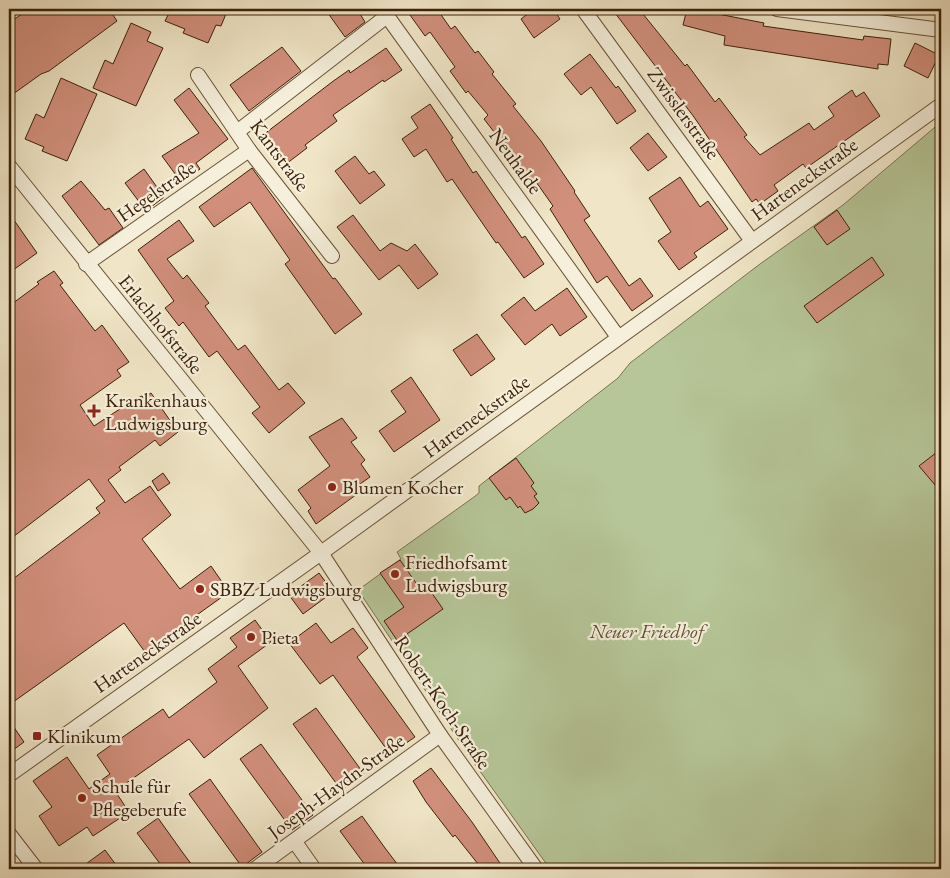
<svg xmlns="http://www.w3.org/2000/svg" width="950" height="878" font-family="'EB Garamond',serif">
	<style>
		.green { fill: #b6c698; stroke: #7a7450 }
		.building { fill: #d18f7c; stroke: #3d2109 }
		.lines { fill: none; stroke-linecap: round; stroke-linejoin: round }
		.minor-casing { stroke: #6a5238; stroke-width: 16 }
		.minor { stroke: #f5efdb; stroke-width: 14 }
		.poi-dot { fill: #8f2418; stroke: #f5efdb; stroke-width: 2 }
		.labels { text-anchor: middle; stroke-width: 4.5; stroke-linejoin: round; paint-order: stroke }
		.street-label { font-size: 20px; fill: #3d2109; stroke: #f5efdb }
		.poi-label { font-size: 20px; fill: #3d2109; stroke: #f5efdb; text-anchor: start }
		.park-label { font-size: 20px; font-style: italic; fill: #615334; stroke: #f5efdb }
	</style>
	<rect width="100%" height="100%" fill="#f0e6c7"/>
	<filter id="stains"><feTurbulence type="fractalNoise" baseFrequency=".004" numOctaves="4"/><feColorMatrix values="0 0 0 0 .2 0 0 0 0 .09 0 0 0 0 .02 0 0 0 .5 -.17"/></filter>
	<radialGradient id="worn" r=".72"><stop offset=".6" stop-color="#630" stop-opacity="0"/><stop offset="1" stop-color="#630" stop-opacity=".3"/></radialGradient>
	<path class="green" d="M941 122V869H550L472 760 358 590 401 559 397 552 474 497 479 493V486L618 378 630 363 760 264 843 205Z"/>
	<g class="building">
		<path d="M29 9H109L117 21 49 71 41 74 9 97V23Z"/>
		<path d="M171 9H228L221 26 216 25 208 43 183 33 185 29 165 21Z"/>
		<path d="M325 9H357L365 22 345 37Z"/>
		<path d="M420 9H437L451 29 455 26 475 53 478 51 494 72 492 74 516 104 513 106 541 141 575 191 574 192 590 216 584 220 629 286 640 278 653 296 632 311 607 276 597 283 550 209 553 206 534 179 532 181 484 119 488 115 468 91 466 93 450 71 455 67 430 32 425 36 410 15Z"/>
		<path d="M534 9H553L560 19 534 38 521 19Z"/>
		<path d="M612 9H639L685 66 687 64 715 102 719 98 747 135 744 137 760 155 809 123 814 130 834 116 828 107 852 90 856 97 864 92 880 116 806 168 803 164 774 185 778 191 760 204 756 199 752 202 694 117Z"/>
		<path d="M687 9H714L713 13 764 23 763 26 863 40 864 36 891 39 888 65 878 64V69L724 45 725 36 683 25Z"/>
		<path d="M131 23 151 32 147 41 163 48 136 106 93 88 105 60 113 64Z"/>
		<path d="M915 43 939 55 928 78 904 66Z"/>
		<path d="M282 47 301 71 249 111 230 85Z"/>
		<path d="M386 48 402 70 384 82 383 80 333 115 337 121 305 145 307 148 286 164 263 135 332 82 349 70 350 73Z"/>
		<path d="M590 54 616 88 618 86 636 111 617 124 591 87 581 95 564 74Z"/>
		<path d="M61 78 97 94 67 161 42 151 44 147 25 139 36 114 44 118Z"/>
		<path d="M189 88 228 139 196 163 200 169 181 182 162 156 199 133 174 100Z"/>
		<path d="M430 104 453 138 451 139 473 173 476 171 522 238 525 236 544 264 524 278 498 242 496 243 452 179 447 182 426 149 414 157 402 139 418 128 411 117Z"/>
		<path d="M648 133 667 157 648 171 630 148Z"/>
		<path d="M355 156 369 174 374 171 385 185 360 204 335 171Z"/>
		<path d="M252 168 333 279 335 278 362 314 335 334 285 264 290 260 250 202 214 227 199 207Z"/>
		<path d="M144 169 164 197 146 211 125 183Z"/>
		<path d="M680 177 700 207 708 201 728 229 694 253 697 257 679 270 658 241 671 232 649 198Z"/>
		<path d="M81 181 105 210 109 208 123 228 99 245 62 196Z"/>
		<path d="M837 210 850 229 827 245 814 227Z"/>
		<path d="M9 213 37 253 9 273Z"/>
		<path d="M353 215 380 251 391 243 407 251 415 244 438 274 418 289 399 265 379 280 337 227Z"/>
		<path d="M179 220 194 241 167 259 183 279 187 275 209 303 205 306 238 350 245 345 279 390 288 383 305 403 269 433 252 413 260 407 217 351 209 357 183 322 179 326 165 308 174 301 138 250Z"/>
		<path d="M872 257 884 275 817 323 804 306Z"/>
		<path d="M54 271 63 283 60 285 95 331 102 325 129 362 117 370 121 376 80 405 94 426 135 399 142 396 143 398 151 393 178 432 160 446 155 440 119 467 121 470 108 480 125 503 150 486 171 515 142 539 180 589 211 566 229 592 145 652 124 623 9 705V582L100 513 96 508 105 501 89 479 9 540V306L39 284 37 282Z"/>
		<path d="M567 288 587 317 560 336 552 324 525 345 501 315 524 297 535 311Z"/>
		<path d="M477 334 495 359 471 376 453 350Z"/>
		<path d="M411 377 440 420 394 452 379 431 406 412 391 391Z"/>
		<path d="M342 418 357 438 351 442 365 460 361 464 370 477 360 484 364 489 316 524 308 511 311 508 298 490 330 466 309 437Z"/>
		<path d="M941 449V492L919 466Z"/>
		<path d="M516 458 534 483 531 486 537 494 534 496 539 503 533 509 525 513 520 506 518 508 510 497 506 500 489 478Z"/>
		<path d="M163 473 170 483 158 491 152 481Z"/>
		<path d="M400 560 423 593 429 589 443 609 407 634 409 637 399 643 384 621 404 607 380 573Z"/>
		<path d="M319 573 333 592 303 614 289 595Z"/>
		<path d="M255 620 271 642 238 666 268 708 204 758 189 739 115 791 127 809 121 813 123 816 93 836 87 827 59 846 39 816 52 807 33 781 67 757 89 789 110 774 97 755 163 709 169 718 217 682 208 669 237 647 230 638Z"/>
		<path d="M316 623 331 643 353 628 368 648 357 657 415 737 390 754 333 675 320 684 289 643Z"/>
		<path d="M316 708 364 774 341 790 293 724Z"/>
		<path d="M9 720 24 742 9 753Z"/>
		<path d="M261 744 313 815 292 830 240 759Z"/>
		<path d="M431 768 472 822 504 869H482L455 835 453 837 426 802 413 781Z"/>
		<path d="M210 779 262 852 242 867 189 794Z"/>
		<path d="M362 816 385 848 401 869H368L340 831Z"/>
		<path d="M158 818 183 853 195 869H164L137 833Z"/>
		<path d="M105 850 119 869H79Z"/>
	</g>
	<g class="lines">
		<g class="minor-casing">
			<g id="minor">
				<path d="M382 9 618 337"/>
				<path d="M583 9 752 241"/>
				<path d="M777 9 941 30"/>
				<path d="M198 75 249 150 332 256"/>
				<path d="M237 132 387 16"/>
				<path d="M9 166 321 553 440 735 536 869"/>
				<path d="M86 264 249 150"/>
				<path d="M9 775 321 553 941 105"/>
				<path d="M9 834 36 869"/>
				<path d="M295 842 314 869"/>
				<path d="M255 869 440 735"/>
			</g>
		</g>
		<use href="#minor" class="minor"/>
	</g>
	<g class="poi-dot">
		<path d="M91.5 403.5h5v5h5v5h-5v5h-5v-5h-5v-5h5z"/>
		<circle cx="332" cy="487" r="5"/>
		<circle cx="395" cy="574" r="5"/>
		<circle cx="200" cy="589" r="5"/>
		<circle cx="251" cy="637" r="5"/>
		<rect x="32" y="731" width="10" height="10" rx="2.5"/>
		<circle cx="82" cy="798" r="5"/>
	</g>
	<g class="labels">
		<g class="street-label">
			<text transform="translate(684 113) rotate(54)" y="7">Zwisslerstraße</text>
			<text transform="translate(280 155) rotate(53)" y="7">Kantstraße</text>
			<text transform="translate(516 161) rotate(54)" y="7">Neuhalde</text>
			<text transform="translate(804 179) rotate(-36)" y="7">Harteneckstraße</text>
			<text transform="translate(156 191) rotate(-35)" y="7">Hegelstraße</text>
			<text transform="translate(161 324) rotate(51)" y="7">Erlachhofstraße</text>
			<text transform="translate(476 416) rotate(-36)" y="7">Harteneckstraße</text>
			<text transform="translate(147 652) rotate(-35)" y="7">Harteneckstraße</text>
			<text transform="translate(443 702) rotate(56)" y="7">Robert-Koch-Straße</text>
			<text transform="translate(336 786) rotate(-36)" y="7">Joseph-Haydn-Straße</text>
		</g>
		<g class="poi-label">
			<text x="105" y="407">Krankenhaus<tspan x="105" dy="23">Ludwigsburg</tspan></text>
			<text x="342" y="494">Blumen Kocher</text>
			<text x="405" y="569">Friedhofsamt<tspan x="405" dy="23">Ludwigsburg</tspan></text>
			<text x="210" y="596">SBBZ Ludwigsburg</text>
			<text x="261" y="644">Pieta</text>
			<text x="47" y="743">Klinikum</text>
			<text x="92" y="793">Schule für<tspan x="92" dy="23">Pflegeberufe</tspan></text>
		</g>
		<g class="park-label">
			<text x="647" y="638">Neuer Friedhof</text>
		</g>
	</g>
	<rect width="950" height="878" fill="none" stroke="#f0e6c7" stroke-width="30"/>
	<rect x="10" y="10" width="930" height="858" fill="none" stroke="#3d2109" stroke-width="2.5"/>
	<rect x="15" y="15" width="920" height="848" fill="none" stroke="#3d2109"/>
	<rect width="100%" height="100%" filter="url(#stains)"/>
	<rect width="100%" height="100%" fill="url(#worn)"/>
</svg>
